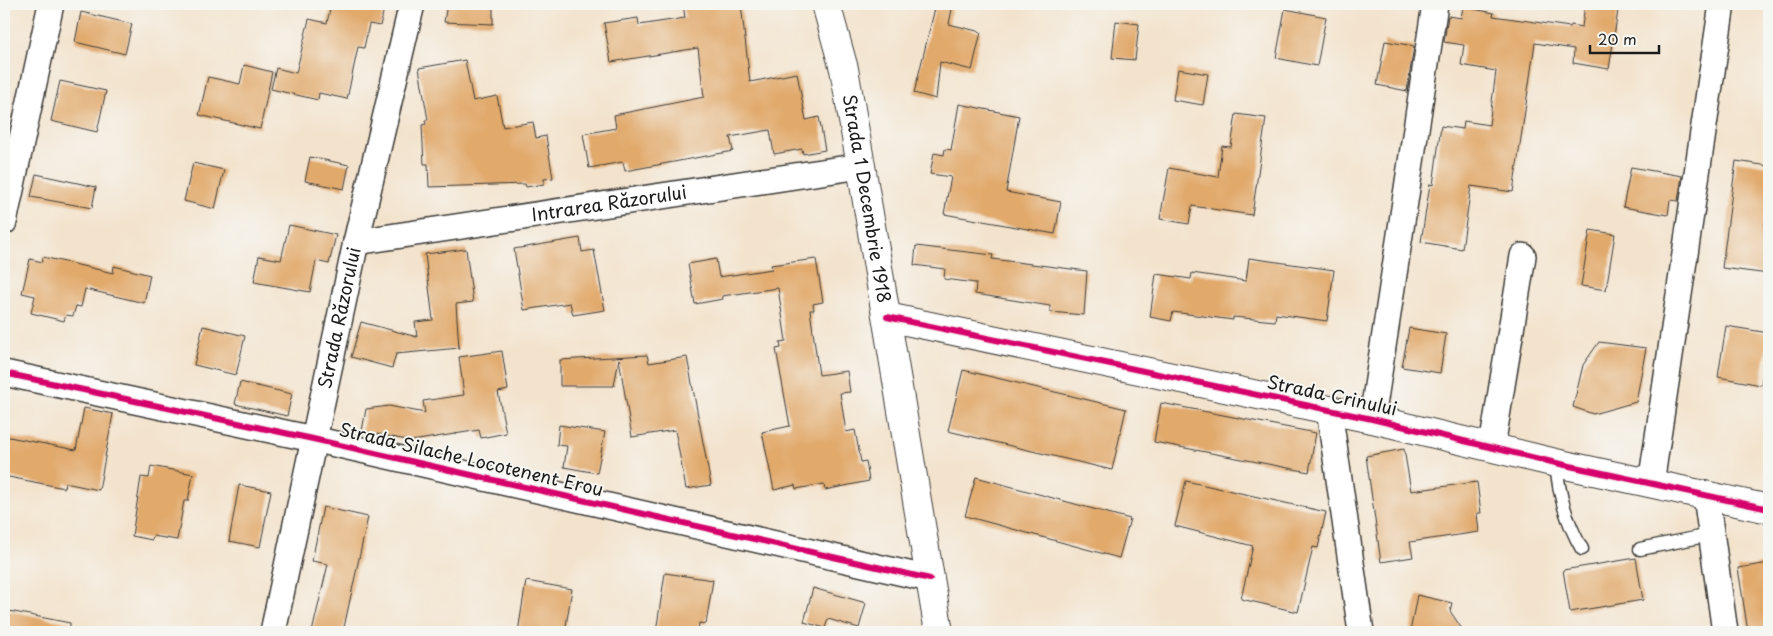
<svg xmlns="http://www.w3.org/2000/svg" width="1773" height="636" font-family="'Playpen Sans',sans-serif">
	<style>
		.building { fill: #e1a96a }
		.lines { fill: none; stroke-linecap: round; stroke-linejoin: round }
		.service-casing { stroke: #3c3a37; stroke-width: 15 }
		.minor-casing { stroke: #3c3a37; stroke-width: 28 }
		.tertiary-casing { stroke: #3c3a37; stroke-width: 30 }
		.secondary-casing { stroke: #3c3a37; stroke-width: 30 }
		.service { stroke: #fff; stroke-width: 12 }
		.minor { stroke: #fff; stroke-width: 25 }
		.tertiary { stroke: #fff; stroke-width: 28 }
		.secondary { stroke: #fff; stroke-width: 28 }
		.cycleway-casing { stroke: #f6f6f2; stroke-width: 9 }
		.cycleway { stroke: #d6006c; stroke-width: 6 }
		.labels { text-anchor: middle; stroke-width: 4; stroke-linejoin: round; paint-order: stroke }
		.street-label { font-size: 18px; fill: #1c1c1c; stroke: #f6f6f2 }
	</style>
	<rect width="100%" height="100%" fill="#f6f6f2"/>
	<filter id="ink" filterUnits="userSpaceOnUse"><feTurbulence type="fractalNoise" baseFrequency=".02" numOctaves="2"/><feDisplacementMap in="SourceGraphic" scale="10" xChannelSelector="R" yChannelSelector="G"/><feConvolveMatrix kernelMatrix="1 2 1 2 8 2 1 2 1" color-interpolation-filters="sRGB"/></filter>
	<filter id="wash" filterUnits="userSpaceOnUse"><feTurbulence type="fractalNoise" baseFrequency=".0096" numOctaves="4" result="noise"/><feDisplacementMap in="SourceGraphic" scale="20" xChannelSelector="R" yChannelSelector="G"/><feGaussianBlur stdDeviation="1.12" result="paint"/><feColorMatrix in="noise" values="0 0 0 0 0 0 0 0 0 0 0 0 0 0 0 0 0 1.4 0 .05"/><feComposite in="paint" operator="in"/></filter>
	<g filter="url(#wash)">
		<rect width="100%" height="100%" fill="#f3e3cd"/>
		<g id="blocks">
			<g class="building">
				<path d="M331 4H385L380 26 369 24 364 48 358 47 347 99 319 93 318 100 271 89 276 68 296 73 309 19 327 23Z"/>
				<path d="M447 4H493V24L444 22Z"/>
				<path d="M683 4H741L750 82 797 73 806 120 819 117 825 150 803 154 802 149 774 154 770 130 730 137 733 151 625 171 623 162 589 168 583 134 616 128 614 115 704 97 698 48 611 62 604 23 638 18 639 25 685 18Z"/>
				<path d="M936 4H953L949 24 981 32 972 70 940 62 936 99 914 93Z"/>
				<path d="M1585 4H1619L1609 69 1573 63 1574 49 1535 43 1513 192 1471 186 1462 249 1421 242 1430 184 1433 185 1441 126 1463 129 1464 121 1489 125 1496 71 1461 65 1464 45 1444 42 1448 16 1461 18 1463 7 1494 13 1493 16 1570 27 1571 25 1582 27Z"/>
				<path d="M1285 9 1326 17 1317 66 1276 58Z"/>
				<path d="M81 12 132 24 125 54 75 42Z"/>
				<path d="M1116 21 1139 24 1135 60 1112 58Z"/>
				<path d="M1385 41 1414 46 1407 91 1377 85Z"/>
				<path d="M465 60 473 101 497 96 503 127 533 122 536 138 546 136 553 178 544 179V184L526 187 525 184 429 187 428 164H424L422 125 426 124 425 120H428L419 68Z"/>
				<path d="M244 65 272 72 260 129 199 115 208 77 240 84Z"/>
				<path d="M1178 69 1208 74 1203 105 1173 100Z"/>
				<path d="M60 81 106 91 97 132 51 121Z"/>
				<path d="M959 104 1019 116 1006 192 1061 202 1055 234 944 214 951 177 930 174 934 153 944 155 945 149 951 150Z"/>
				<path d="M1236 114 1266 118 1252 215 1192 206 1189 224 1160 219 1169 168 1218 177 1222 146 1231 147Z"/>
				<path d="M310 157 349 165 344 189 305 181Z"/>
				<path d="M1736 161 1769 166V197L1764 231H1769V274L1722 268Z"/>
				<path d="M193 163 224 170 215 209 184 201Z"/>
				<path d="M1631 167 1682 176 1678 201 1670 200 1668 215 1623 207Z"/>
				<path d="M36 174 96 187 92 208 31 197Z"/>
				<path d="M289 225 336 235 329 264 316 261 310 292 254 282 259 256 281 260Z"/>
				<path d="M1590 230 1615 234 1606 290 1581 286Z"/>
				<path d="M580 238 582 252 594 250 605 310 573 315 570 303 524 310 514 249Z"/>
				<path d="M916 246 993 255 992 259 1087 271 1084 315 1050 312V306L975 294 976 283 944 279 945 269 914 265Z"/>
				<path d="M466 249 473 302 456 304 459 348 396 354 392 368 351 357 361 322 417 337 415 322 433 320 425 254Z"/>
				<path d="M43 257 113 273 114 266 150 275 144 303 85 289 81 307 76 306 73 316 66 315 64 321 31 313 35 296 22 293 30 259 42 262Z"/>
				<path d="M1249 258 1334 270 1327 321 1276 314 1275 321 1233 317V320L1173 312 1171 321 1150 317 1156 274 1191 279 1192 273 1246 281Z"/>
				<path d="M716 259 719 277 772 269 771 265 816 259 823 302 813 304 814 310H810L819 375 847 371 850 392 840 393 846 432 855 430 861 462 866 461 869 481 825 490 824 484 796 489 795 485 774 490 762 432 790 426 776 349 781 348 780 342 786 341 778 288 722 296 723 299 695 304 688 264Z"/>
				<path d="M203 326 245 336 236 375 194 365Z"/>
				<path d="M1726 326 1769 333 1761 385 1718 377Z"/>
				<path d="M1409 328 1446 334 1440 373 1402 367Z"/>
				<path d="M1599 342 1646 348 1636 402 1593 414 1573 407 1583 365Z"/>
				<path d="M502 351 508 390 498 392 506 433 481 438 479 430 412 441 362 431 366 409 389 406 425 413 423 401 464 395 459 357Z"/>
				<path d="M647 355 649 363 687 357 711 485 686 489 675 430 632 437 619 359 614 386H560V360Z"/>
				<path d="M963 370 1126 409 1112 470 948 431Z"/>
				<path d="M240 382 292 394 287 416 235 404Z"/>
				<path d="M1161 403 1316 433 1309 472 1154 442Z"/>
				<path d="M84 408 113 414 99 490 65 483 64 488 4 476V436L76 450Z"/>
				<path d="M559 425 605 432 597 473 564 467 567 446 557 445Z"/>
				<path d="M1404 449 1411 491 1477 482 1481 513H1477L1479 532 1410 542 1413 557 1381 562 1366 456Z"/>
				<path d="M151 466 193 474 188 501H184L177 540 153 536 152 540 132 536 141 477 149 478Z"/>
				<path d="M976 477 1130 519 1119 558 965 516Z"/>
				<path d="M1186 481 1326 512 1318 548 1313 547 1298 612 1241 599 1253 546 1175 526Z"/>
				<path d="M239 485 271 491 260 547 229 541Z"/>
				<path d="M323 507 368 517 343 632H312L328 564 312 561Z"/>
				<path d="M1636 558 1643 600 1570 612 1563 570Z"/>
				<path d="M1769 563V632H1748L1738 568Z"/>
				<path d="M665 573 713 580 706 624 699 623 698 632H656Z"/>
				<path d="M526 581 572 589 565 632H518Z"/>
				<path d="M813 588 866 603 859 628 828 619 825 628 804 622Z"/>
				<path d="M1417 595 1452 603 1450 611 1464 632H1410Z"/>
				<path d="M4 610 70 623V632H4Z"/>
			</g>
		</g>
	</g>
	<g filter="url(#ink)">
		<use href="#blocks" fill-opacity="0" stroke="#3c3a37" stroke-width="1"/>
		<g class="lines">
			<g class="service-casing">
				<g id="service">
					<path d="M1556 463C1559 495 1566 521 1582 549"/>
					<path d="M1640 549 1710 535"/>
				</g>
			</g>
			<g class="minor-casing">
				<g id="minor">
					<path d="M4 222 51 4"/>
					<path id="s1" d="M356 242 861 166"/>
					<path d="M4 373 313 439 930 579"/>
					<path d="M1329 410 1361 632"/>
					<path d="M1372 419 1435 4"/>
					<path d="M1492 447 1523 256"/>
					<path d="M1651 484 1722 4"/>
					<path d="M1706 496 1725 632"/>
					<path id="s2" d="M273 632 356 242 412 4"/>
				</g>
			</g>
			<g class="tertiary-casing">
				<path id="tertiary" d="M887 317 1372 419 1556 463 1769 509"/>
			</g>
			<g class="secondary-casing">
				<g id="secondary">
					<path id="s3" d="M826 4 844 69 861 166 939 632"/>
				</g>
			</g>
			<use href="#service" class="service"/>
			<use href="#minor" class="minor"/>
			<use href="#tertiary" class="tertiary"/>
			<use href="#secondary" class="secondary"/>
			<g class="cycleway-casing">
				<g id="cycleway">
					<path d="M887 317 1372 419 1556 463 1769 509"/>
					<path d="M4 373 313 439 930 579"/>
				</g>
			</g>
			<use href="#cycleway" class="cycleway"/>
		</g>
	</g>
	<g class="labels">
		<g class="street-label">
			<text dy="6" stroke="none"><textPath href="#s3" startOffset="199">Strada 1 Decembrie 1918</textPath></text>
			<text dy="6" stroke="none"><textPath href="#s1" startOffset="256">Intrarea Răzorului</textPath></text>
			<text dy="6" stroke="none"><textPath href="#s2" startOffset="321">Strada Răzorului</textPath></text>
			<text transform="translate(1332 396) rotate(12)" y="6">Strada Crinului</text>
			<text transform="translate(471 460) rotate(13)" y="6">Strada Silache Locotenent Erou</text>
		</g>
	</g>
	<rect width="1773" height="636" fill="none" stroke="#f6f6f2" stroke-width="20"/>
	<path d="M1590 45v8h69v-8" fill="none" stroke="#1c1c1c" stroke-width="2.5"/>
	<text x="1598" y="45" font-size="15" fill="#1c1c1c" stroke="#f6f6f2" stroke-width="4" paint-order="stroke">20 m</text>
</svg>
